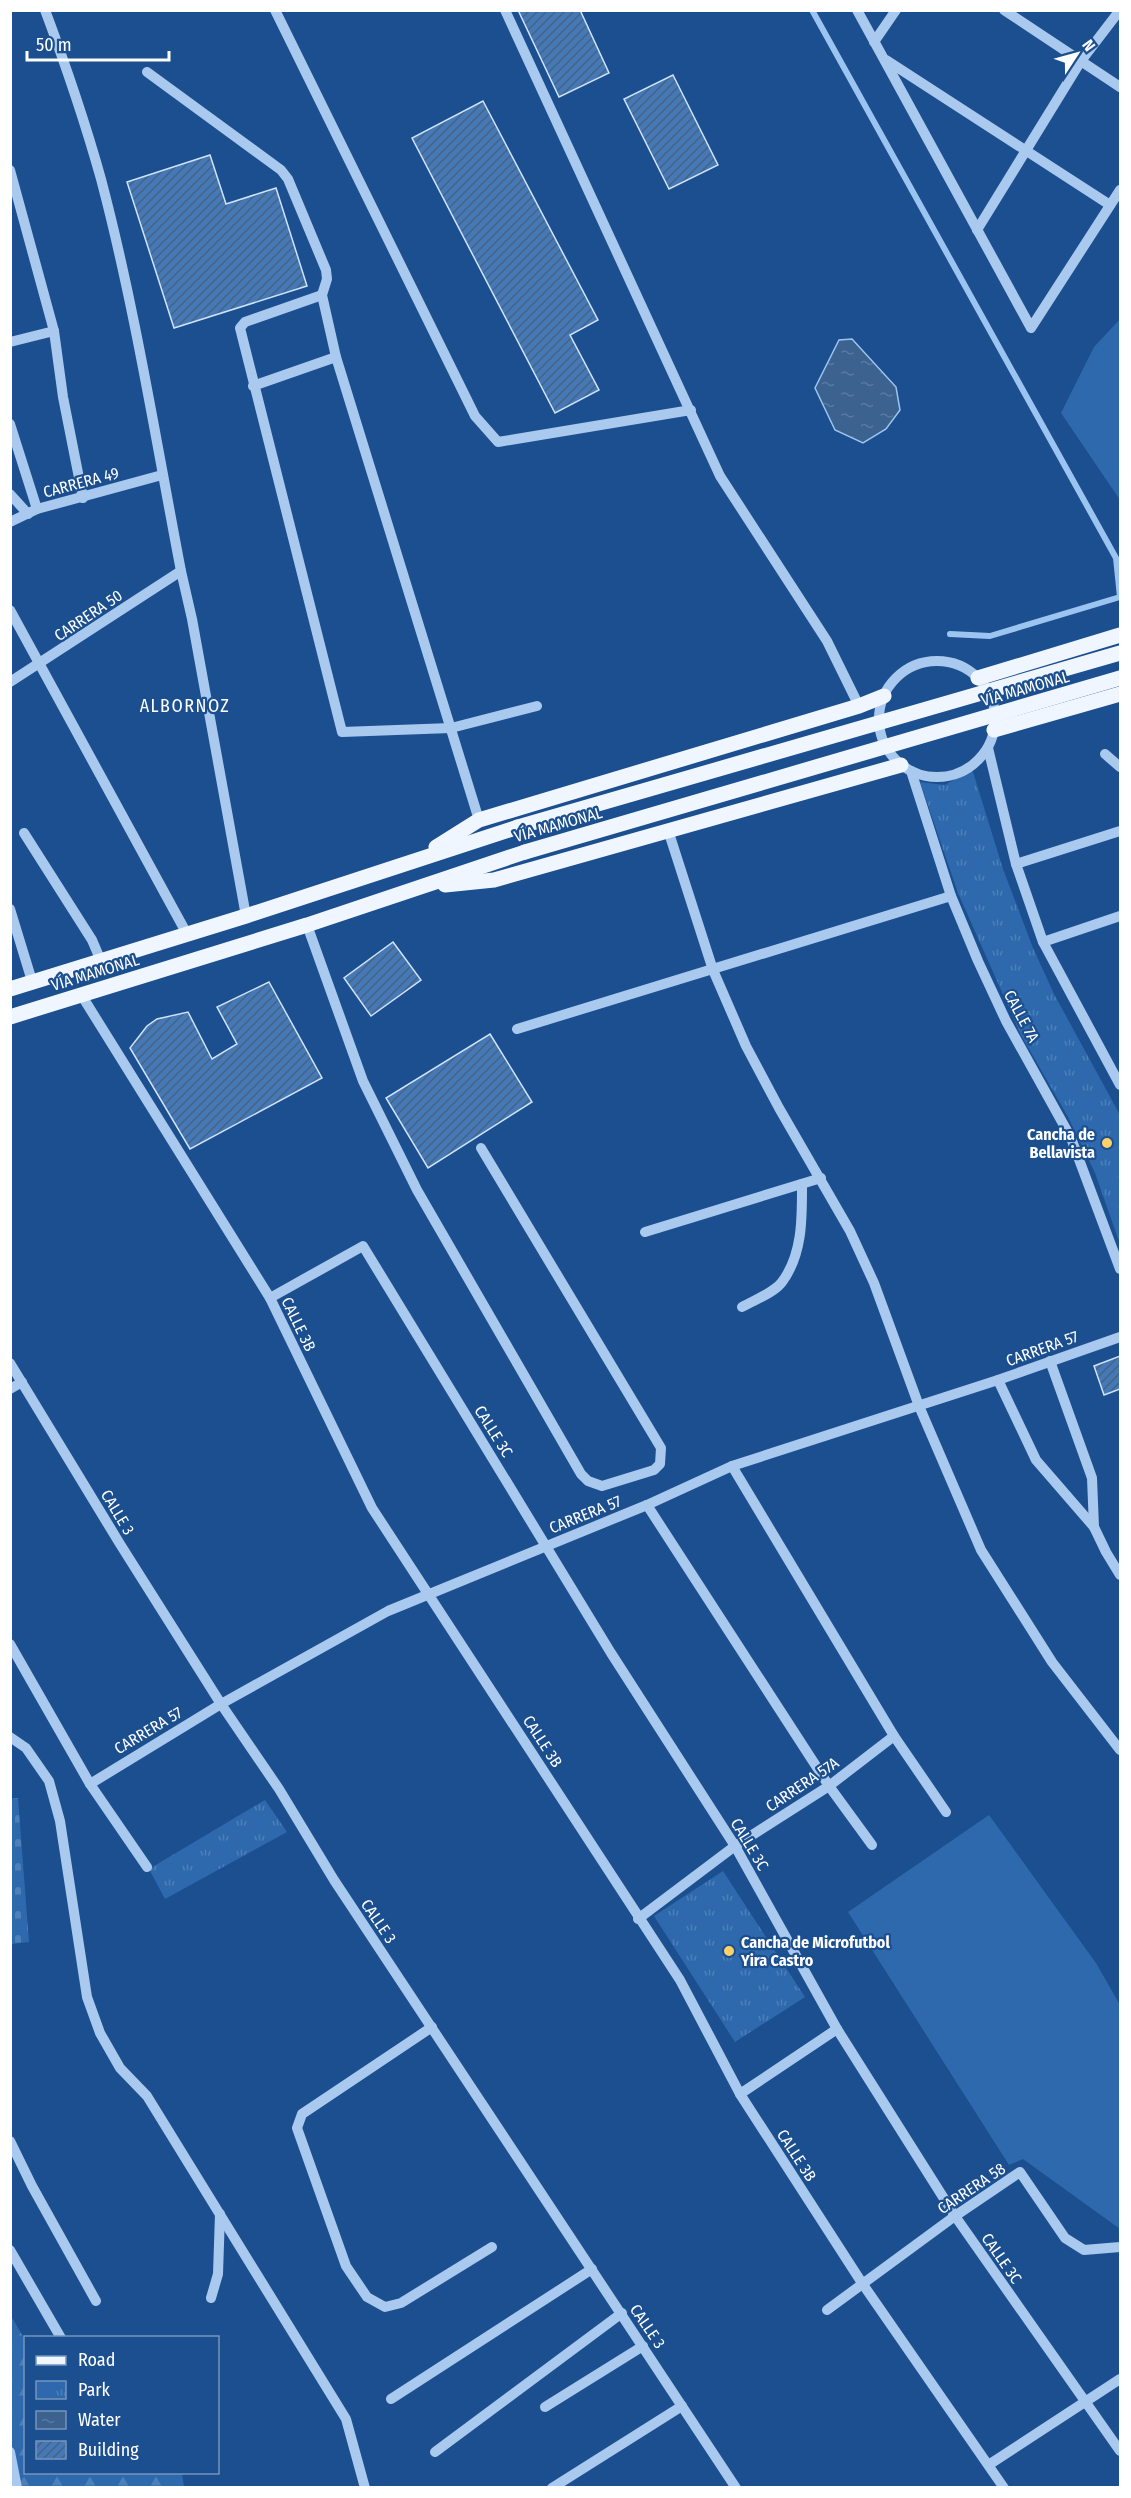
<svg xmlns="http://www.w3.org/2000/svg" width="1131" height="2498" font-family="'Fira Sans Condensed',sans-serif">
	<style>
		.grass { fill: #2e69ad }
		.forest { fill: url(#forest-firs) }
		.cemetery { fill: url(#cemetery-stones) }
		.park { fill: url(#park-tufts) }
		.water { fill: url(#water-ripples); stroke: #9cc4f0; stroke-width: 1.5 }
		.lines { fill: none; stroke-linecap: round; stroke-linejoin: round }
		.stream { stroke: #9cc4f0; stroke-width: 6 }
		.building { fill: url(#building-hatch); stroke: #cfe3fa; stroke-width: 1.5 }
		.minor { stroke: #a9c9ee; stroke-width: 10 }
		.major { stroke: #f0f6ff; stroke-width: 15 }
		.major-bridge { stroke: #f0f6ff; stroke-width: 15 }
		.poi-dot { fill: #ffd166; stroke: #1b4f8f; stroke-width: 2 }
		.labels { text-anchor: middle; stroke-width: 4.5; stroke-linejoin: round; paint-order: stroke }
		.street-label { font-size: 16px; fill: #fff; stroke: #1b4f8f }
		.poi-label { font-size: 16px; font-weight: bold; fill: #fff; stroke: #1b4f8f; text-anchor: end }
		.neighbourhood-label { font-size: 18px; letter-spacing: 1.5px; fill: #fff; stroke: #1b4f8f }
	</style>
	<defs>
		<pattern id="forest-firs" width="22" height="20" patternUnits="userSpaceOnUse" patternTransform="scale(1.5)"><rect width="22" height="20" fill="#2e69ad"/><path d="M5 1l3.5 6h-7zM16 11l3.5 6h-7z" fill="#4d80b9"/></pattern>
		<pattern id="cemetery-stones" width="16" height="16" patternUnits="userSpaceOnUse" patternTransform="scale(1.5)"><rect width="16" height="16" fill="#2e69ad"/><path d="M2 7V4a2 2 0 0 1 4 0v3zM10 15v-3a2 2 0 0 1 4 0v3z" fill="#4d80b9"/></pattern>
		<pattern id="park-tufts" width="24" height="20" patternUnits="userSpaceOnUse" patternTransform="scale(1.5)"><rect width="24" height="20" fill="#2e69ad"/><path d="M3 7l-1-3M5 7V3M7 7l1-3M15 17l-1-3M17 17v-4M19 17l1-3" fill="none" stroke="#4d80b9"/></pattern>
		<pattern id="water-ripples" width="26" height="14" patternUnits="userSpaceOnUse" patternTransform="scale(1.5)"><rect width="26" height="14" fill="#3c6290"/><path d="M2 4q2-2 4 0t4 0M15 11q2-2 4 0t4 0" fill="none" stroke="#597aa1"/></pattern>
		<pattern id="building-hatch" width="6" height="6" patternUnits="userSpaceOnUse" patternTransform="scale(1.5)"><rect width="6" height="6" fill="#4478b7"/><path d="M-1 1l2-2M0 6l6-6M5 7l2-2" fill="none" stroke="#486282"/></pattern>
	</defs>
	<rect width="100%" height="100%" fill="#1b4f8f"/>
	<g class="grass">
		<path d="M1120 319V500L1061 413 1094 347Z"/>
		<path d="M989 1815 1096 1963 1120 2005V2229L1023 2159 1009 2165 848 1912Z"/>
	</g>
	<path class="forest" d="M10 2314 25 2340 26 2472 182 2473 184 2487H11Z"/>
	<path class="cemetery" d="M11 1798H18L29 1942 11 1944Z"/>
	<g class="park">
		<path d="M972 769 1003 869 1033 948 1054 994 1120 1115V1244L1095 1173 1068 1117 1021 1035 958 893 920 782 945 785Z"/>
		<path d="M265 1800 287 1832 165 1899 149 1869Z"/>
		<path d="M723 1871 805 1997 735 2042 654 1916Z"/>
	</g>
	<path class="water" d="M852 339 896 387 900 410 886 429 863 443 835 430 815 388 839 340Z"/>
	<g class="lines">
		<path class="stream" d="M812 10 1116 558 1120 597 990 636 950 634"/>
	</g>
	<g class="building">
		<path d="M518 10H580L609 73 559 97Z"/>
		<path d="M673 75 718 165 669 189 624 99Z"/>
		<path d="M483 101 598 320 570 335 599 390 555 413 412 138Z"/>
		<path d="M210 155 226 204 276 188 307 286 174 328 127 182Z"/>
		<path d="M393 942 421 980 371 1016 344 978Z"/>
		<path d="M269 982 322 1078 190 1149 130 1048 147 1026 157 1019 188 1012 212 1059 237 1044 217 1007Z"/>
		<path d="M490 1034 532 1102 428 1168 386 1098Z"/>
		<path d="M1120 1356V1389L1104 1395 1094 1366Z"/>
	</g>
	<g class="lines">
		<g class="minor">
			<path d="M45 10C66 66 85 122 101 179 135 308 156 441 181 571L192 619 246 916"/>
			<path d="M275 10 475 416 498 442 691 410"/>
			<path d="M505 10 720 476 827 641 859 706"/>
			<path d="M857 10 1031 328 1120 190"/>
			<path d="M1004 10 1120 87"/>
			<path d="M874 42 896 10"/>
			<path d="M886 60 1110 205"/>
			<path d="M147 72 281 170 288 179 326 270 327 279 322 295 336 357 479 820"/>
			<path d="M10 170 54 331 63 397 83 498"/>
			<path d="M977 230 1081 61 1120 10"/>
			<path d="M322 295 245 322 240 328 342 732 451 728 537 706"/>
			<path d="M10 342 54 331"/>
			<path d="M253 386 336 357"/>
			<path d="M10 424 37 509"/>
			<path d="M10 494 28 514"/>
			<path d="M10 522 37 509 162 475"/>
			<path d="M10 610 187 934"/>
			<circle cx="937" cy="719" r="58"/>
			<path d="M10 682 181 571"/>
			<path d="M988 748 1016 864 1043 942 1120 1085"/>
			<path d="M1105 754 1120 767"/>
			<path d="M911 771 951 896 978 961 1006 1021 1071 1138 1120 1269"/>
			<path d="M668 830 713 970 746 1046 779 1108 850 1231 874 1283 919 1406 981 1550 1052 1662 1120 1750"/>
			<path d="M24 833 92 940 101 961"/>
			<path d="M1016 864 1120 831"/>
			<path d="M10 909 32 981"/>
			<path d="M307 925 363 1081 417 1190 581 1474 588 1481 602 1486 654 1470 660 1464 661 1448 481 1148"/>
			<path d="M1043 942 1120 916"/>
			<path d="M82 996 270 1298 372 1508 680 1980 740 2094 862 2283 1004 2488"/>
			<path d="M517 1029 951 896"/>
			<path d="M645 1232 821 1178"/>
			<path d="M270 1298 363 1246 611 1653 735 1846 837 2029 955 2216 1120 2451"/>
			<path d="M742 1307C754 1300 774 1293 782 1282 803 1254 802 1217 802 1184"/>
			<path d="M1050 1361 1092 1478 1094 1527"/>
			<path d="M10 1363 120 1544 221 1704 279 1789 334 1880 736 2488"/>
			<path d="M998 1380 1036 1460 1094 1527 1106 1552 1120 1575"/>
			<path d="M10 1389 22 1382"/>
			<path d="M732 1466 894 1736 946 1812"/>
			<path d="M647 1505 829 1786 872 1845"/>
			<path d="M10 1644 90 1784 147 1867"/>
			<path d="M10 1737 26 1748 49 1781 60 1821 87 1997 100 2033 120 2068 147 2096 346 2419 365 2488"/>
			<path d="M90 1784 221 1704 388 1611 647 1505 732 1466 998 1380 1120 1337"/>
			<path d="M638 1919 735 1846 829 1786 894 1736"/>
			<path d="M432 2027 302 2114 297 2128 346 2266 367 2297 385 2307 401 2303 492 2247"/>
			<path d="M740 2094 837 2029"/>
			<path d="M10 2141 32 2186 96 2301"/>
			<path d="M10 2250 61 2338"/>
			<path d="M211 2298 218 2274 220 2214"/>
			<path d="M827 2310 955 2216 1020 2172 1065 2238 1084 2250 1120 2247"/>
			<path d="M391 2399 592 2269"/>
			<path d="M545 2407 643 2346"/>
			<path d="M10 2452 17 2488"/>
			<path d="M435 2452 622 2313"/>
			<path d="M990 2464 1120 2379"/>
			<path d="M552 2488 682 2406"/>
		</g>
		<g class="major">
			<path d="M978 678 1120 635"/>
			<path d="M994 730 1120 694"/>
			<path d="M436 847 479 820 859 706 884 696"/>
			<path d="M445 885 494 880 901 765"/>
			<path d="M10 989 246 916 518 827"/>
			<path d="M10 1017 307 925 525 852"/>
		</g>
		<g class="major-bridge">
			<path d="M518 827 1120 653"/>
			<path d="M525 852 1120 678"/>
		</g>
	</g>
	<g class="poi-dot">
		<circle cx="1107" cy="1143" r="6"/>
		<circle cx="729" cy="1951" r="6"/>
	</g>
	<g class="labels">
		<g class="street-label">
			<text transform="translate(81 482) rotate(-15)" y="6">CARRERA 49</text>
			<text transform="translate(88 615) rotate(-34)" y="6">CARRERA 50</text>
			<text transform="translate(1025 688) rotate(-16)" y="6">VÍA MAMONAL</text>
			<text transform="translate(558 824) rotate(-16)" y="6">VÍA MAMONAL</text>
			<text transform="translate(95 972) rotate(-17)" y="6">VÍA MAMONAL</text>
			<text transform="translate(1022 1016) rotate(62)" y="6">CALLE 7A</text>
			<text transform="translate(299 1324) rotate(64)" y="6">CALLE 3B</text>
			<text transform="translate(1042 1348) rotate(-20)" y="6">CARRERA 57</text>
			<text transform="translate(494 1431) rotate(58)" y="6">CALLE 3C</text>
			<text transform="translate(118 1512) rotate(59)" y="6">CALLE 3</text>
			<text transform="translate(585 1514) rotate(-22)" y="6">CARRERA 57</text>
			<text transform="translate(148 1730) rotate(-31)" y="6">CARRERA 57</text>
			<text transform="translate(543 1741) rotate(57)" y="6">CALLE 3B</text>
			<text transform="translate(802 1784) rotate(-34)" y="6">CARRERA 57A</text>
			<text transform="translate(750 1844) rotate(59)" y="6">CALLE 3C</text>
			<text transform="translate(379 1921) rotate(56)" y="6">CALLE 3</text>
			<text transform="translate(797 2155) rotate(57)" y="6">CALLE 3B</text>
			<text transform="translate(971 2188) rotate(-34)" y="6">CARRERA 58</text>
			<text transform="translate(1002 2258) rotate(55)" y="6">CALLE 3C</text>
			<text transform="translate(648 2326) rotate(56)" y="6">CALLE 3</text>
		</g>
		<g class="poi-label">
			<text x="1095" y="1140">Cancha de<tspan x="1095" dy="18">Bellavista</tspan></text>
			<text x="741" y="1948" text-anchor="start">Cancha de Microfutbol<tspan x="741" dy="18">Yira Castro</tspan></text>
		</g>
		<g class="neighbourhood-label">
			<text x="185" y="712">ALBORNOZ</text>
		</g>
	</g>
	<rect width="1131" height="2498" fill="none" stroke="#ffffff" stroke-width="24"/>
	<rect x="24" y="2336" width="195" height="138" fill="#1b4f8f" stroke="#7695bc" stroke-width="1.5"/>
	<rect x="36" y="2356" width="30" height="9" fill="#f0f6ff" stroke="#7695bc" stroke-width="1.5"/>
	<text x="78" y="2366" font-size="18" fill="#ffffff">Road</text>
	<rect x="36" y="2381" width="30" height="18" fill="url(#park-tufts)" stroke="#7695bc" stroke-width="1.5"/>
	<text x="78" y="2396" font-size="18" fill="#ffffff">Park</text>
	<rect x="36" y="2411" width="30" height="18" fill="url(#water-ripples)" stroke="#7695bc" stroke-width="1.5"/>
	<text x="78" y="2426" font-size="18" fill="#ffffff">Water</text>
	<rect x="36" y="2441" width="30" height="18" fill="url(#building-hatch)" stroke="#7695bc" stroke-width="1.5"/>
	<text x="78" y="2456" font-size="18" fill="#ffffff">Building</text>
	<g transform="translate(1077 54) rotate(54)" stroke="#1b4f8f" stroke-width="4.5" paint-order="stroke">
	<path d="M0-4.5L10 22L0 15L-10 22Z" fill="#ffffff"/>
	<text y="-9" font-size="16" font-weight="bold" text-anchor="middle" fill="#ffffff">N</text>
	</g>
	<path d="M27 51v9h142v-9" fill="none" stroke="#ffffff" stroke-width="3"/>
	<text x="36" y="51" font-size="18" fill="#ffffff" stroke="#1b4f8f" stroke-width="4.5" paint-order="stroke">50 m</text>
</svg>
